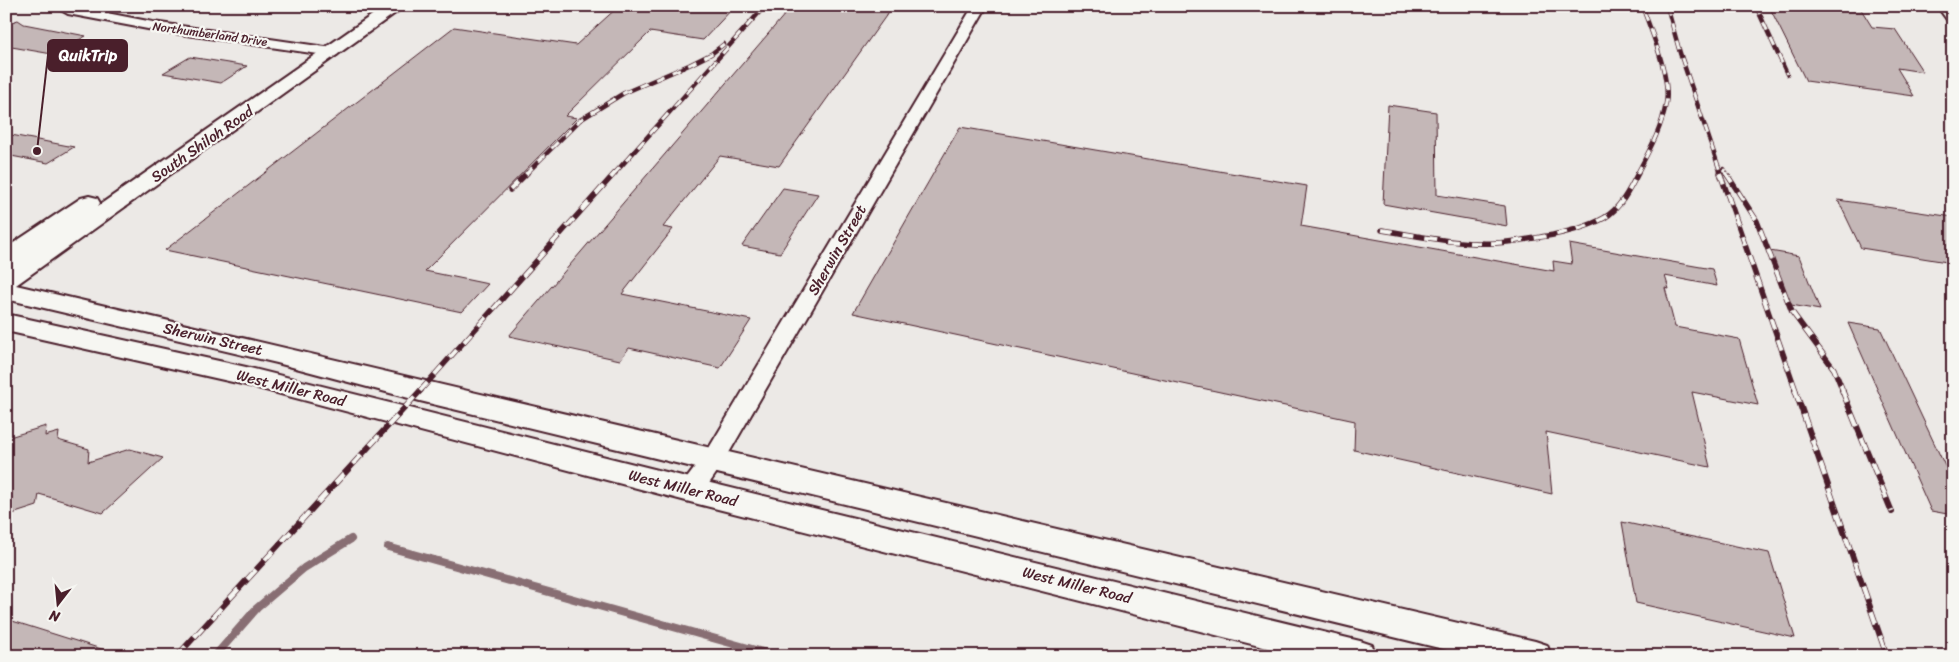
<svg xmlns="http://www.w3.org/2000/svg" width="1959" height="662" font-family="Sriracha,sans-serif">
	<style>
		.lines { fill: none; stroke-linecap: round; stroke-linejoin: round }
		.stream { stroke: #886e73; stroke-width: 8 }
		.building { fill: #c4b7b7; stroke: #4a1f2b }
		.minor-casing { stroke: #4a1f2b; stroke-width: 4 }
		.major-casing { stroke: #4a1f2b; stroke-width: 4 }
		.minor { fill: #f6f6f2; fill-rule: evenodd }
		.major { fill: #f6f6f2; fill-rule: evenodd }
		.rail-far2-casing { stroke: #4a1f2b; stroke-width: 4.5 }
		.rail-far1-casing { stroke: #4a1f2b; stroke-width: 5.5 }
		.rail-casing { stroke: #4a1f2b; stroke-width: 6 }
		.rail-far2 { stroke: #f6f6f2; stroke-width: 3; stroke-dasharray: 9; stroke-linecap: butt }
		.rail-far1 { stroke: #f6f6f2; stroke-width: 4; stroke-dasharray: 11; stroke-linecap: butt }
		.rail { stroke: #f6f6f2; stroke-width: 4.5; stroke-dasharray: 13; stroke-linecap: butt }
		.labels { text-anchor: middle; stroke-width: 4.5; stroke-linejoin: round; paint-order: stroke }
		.far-street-label { font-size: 12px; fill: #4a1f2b; stroke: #f6f6f2 }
		.street-label { font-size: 15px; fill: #4a1f2b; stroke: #f6f6f2 }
		.leader { fill: none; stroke: #4a1f2b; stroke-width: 2 }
		.callout-dot { fill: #4a1f2b; stroke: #f6f6f2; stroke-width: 2 }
		.callout { fill: #4a1f2b; stroke: #4a1f2b; stroke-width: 2 }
		.callout-label { font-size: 16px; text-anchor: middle; font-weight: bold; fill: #fff }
	</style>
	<rect width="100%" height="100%" fill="#ece9e6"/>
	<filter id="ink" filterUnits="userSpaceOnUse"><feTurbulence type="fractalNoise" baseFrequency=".02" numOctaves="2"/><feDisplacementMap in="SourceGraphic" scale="10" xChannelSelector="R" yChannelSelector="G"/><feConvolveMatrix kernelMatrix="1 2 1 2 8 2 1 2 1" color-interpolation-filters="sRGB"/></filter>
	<g filter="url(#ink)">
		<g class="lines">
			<g class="stream">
				<path d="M388 547 777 656"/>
				<path d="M215 656 257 608 304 568 351 539"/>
			</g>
		</g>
		<g class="building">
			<path d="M619 6H735L703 40 650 32 565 116 577 118 425 271 488 284 462 312 165 250 454 27 576 45Z"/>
			<path d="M792 6H893L779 166 720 156 663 227 673 229 622 294 751 320 720 368 629 348 620 360 509 336Z"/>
			<path d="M1769 6H1859L1872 27 1895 29 1923 72 1897 68 1914 96 1806 81Z"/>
			<path d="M18 20 24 24 86 36 52 54 6 46V24Z"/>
			<path d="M190 57 247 66 221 83 163 73Z"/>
			<path d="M1388 105 1436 112 1437 195 1505 206 1507 226 1383 204Z"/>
			<path d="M960 127 1307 186 1301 226 1554 271 1553 261 1572 264 1569 244 1712 269 1717 286 1665 276 1669 289 1665 288 1675 327 1739 339 1758 405 1692 392 1710 467 1546 432 1552 494 1354 450 1355 421 853 313Z"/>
			<path d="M6 134 74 147 48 163 6 155Z"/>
			<path d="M783 188 818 194 780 253 742 246Z"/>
			<path d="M1838 200 1953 217V263L1861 248Z"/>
			<path d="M1770 251 1799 256 1820 310 1791 305Z"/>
			<path d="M1848 323 1880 328 1953 483V515L1931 511Z"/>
			<path d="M46 426 45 436 59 432 58 440 89 449 88 462 130 449 163 458 103 513 39 494 37 506 6 516V438Z"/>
			<path d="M1622 522 1769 553 1795 638 1636 603Z"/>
			<path d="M6 619 111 652V656H6Z"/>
		</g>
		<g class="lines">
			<g class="minor-casing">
				<g id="minor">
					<path d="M54 6H71L153 22 332 48 337 49 339 52 337 55 332 56 153 30 68 14Z"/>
					<path d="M973 6H987L722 465C711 479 701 503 682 497L678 490 706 453Z"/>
					<path d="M1937 6H1951L1953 22 1948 21Z"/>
				</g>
			</g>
			<g class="major-casing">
				<g id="major">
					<path d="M385 6H405L16 285 1535 641 1547 645 1551 656H1472L420 401 277 363 6 299V269L13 265 6 266V248L81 198 89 196 97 198 100 203 98 206Z"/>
					<path d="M6 314 246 367 690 478 1360 641 1372 645 1376 656H1299L690 502 246 385 6 331Z"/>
				</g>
			</g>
			<use href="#minor" class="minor"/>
			<use href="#major" class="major"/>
			<g class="rail-far2-casing">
				<g id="rail-far2">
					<path d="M1667 6 1680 53 1721 174"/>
					<path d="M1756 6 1787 74"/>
					<path d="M1723 169 1726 174"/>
					<path d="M526 174 580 120 624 93 689 65 711 54 724 44"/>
					<path d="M614 174 765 6"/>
					<path d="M1637 174C1649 151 1662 128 1666 103 1671 78 1651 30 1642 6"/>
				</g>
			</g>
			<g class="rail-far1-casing">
				<g id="rail-far1">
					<path d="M1720 173 1796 391"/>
					<path d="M1726 173 1757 221 1792 312 1834 369 1843 391"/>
					<path d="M510 190 527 173"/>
					<path d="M1382 230C1419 236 1458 245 1496 243 1515 242 1534 238 1553 235 1570 231 1588 227 1604 218 1620 209 1630 189 1638 173"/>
					<path d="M420 391 615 173"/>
				</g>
			</g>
			<g class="rail-casing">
				<g id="rail">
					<path d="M1795 390 1887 656"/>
					<path d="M1842 390 1892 512"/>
					<path d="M177 656 421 390"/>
				</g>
			</g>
			<use href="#rail-far2" class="rail-far2"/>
			<use href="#rail-far1" class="rail-far1"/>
			<use href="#rail" class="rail"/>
		</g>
	</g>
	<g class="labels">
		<g class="far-street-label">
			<text transform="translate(210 34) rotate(8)" y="4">Northumberland Drive</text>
		</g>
		<g class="street-label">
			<text transform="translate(202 144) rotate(-35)" y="5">South Shiloh Road</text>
			<text transform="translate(837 250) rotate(-60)" y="5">Sherwin Street</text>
			<text transform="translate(213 339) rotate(13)" y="5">Sherwin Street</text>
			<text transform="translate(291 388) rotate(14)" y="5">West Miller Road</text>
			<text transform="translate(683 488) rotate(14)" y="5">West Miller Road</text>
			<text transform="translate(1077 585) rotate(14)" y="5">West Miller Road</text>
		</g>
	</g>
	<path class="leader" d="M37 151L48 55"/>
	<circle class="callout-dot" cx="37" cy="151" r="5"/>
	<rect class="callout" x="48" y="40" width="79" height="31" rx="5"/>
	<g class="callout-label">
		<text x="88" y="61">QuikTrip</text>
	</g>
	<rect width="1959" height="662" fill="none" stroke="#f6f6f2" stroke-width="25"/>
	<rect x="12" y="12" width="1934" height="637" fill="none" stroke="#4a1f2b" stroke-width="2" filter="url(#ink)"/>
	<g transform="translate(58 604) rotate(196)" stroke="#f6f6f2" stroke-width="4" paint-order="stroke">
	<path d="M0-4L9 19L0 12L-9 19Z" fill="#4a1f2b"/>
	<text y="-8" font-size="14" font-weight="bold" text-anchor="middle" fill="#4a1f2b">N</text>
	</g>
</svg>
